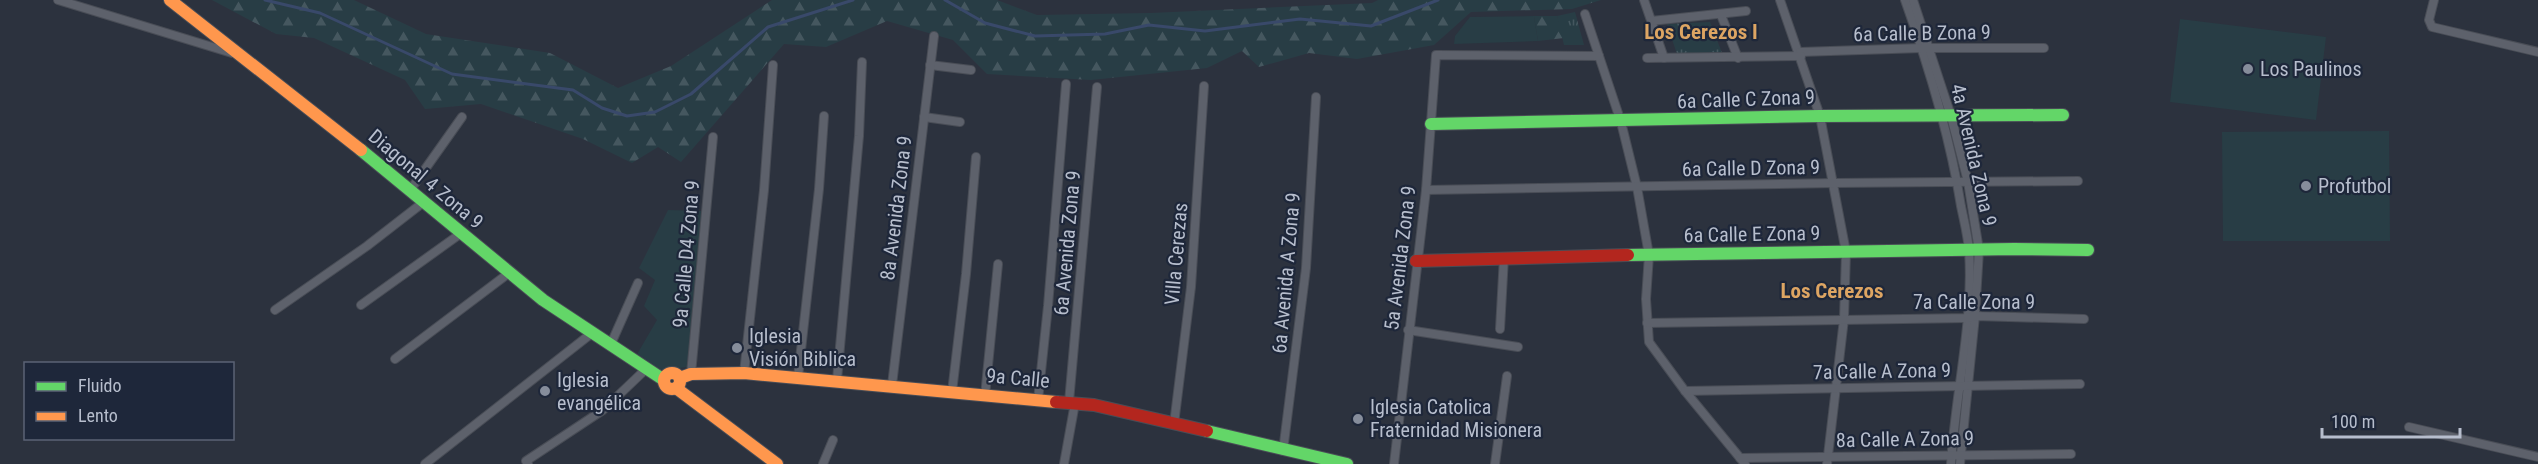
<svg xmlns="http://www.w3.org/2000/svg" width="2538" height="464" font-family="'Roboto Condensed',sans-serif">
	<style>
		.green { fill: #283d45 }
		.forest { fill: url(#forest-firs) }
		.park { fill: url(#park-tufts) }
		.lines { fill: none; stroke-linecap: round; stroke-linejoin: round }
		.stream { stroke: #39496a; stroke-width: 3 }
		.street-casing { stroke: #494d56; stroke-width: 10 }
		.fast-casing { stroke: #494d56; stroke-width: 14 }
		.slow-casing { stroke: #494d56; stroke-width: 14 }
		.jam-casing { stroke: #494d56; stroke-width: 14 }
		.street { stroke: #5d616b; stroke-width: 8 }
		.fast { stroke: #63d668; stroke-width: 12 }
		.slow { stroke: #ff974d; stroke-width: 12 }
		.jam { stroke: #b3261e; stroke-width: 12 }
		.poi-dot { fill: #868d9b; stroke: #1e273a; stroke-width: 2 }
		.labels { text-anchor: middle; stroke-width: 4.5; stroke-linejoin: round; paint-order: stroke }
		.street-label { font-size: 20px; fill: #b7becd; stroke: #1e273a }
		.poi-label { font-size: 20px; fill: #b7becd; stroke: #1e273a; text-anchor: start }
		.neighbourhood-label { font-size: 21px; font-weight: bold; fill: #dda563; stroke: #1e273a }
	</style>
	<defs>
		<pattern id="forest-firs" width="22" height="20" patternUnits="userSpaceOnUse" patternTransform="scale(1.5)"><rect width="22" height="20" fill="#283d45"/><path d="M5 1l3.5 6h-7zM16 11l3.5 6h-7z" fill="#45575f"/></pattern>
		<pattern id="park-tufts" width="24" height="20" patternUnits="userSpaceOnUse" patternTransform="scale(1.5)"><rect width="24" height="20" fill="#283d45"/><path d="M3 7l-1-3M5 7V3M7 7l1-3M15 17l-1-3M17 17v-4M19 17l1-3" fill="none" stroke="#45575f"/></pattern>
	</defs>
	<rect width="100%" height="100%" fill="#2c323e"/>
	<g class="green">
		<path d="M1534 16 1538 41 1454 44 1455 36 1470 17Z"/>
		<path d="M2180 19 2326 37 2316 120 2170 102Z"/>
		<path d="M2389 131 2390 241H2223L2222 132Z"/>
		<path d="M668 210 702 211 687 367 660 371 636 356 657 320 644 306 655 280 639 268Z"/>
	</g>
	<g class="forest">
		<path d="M212 0H354L426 34 550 53 618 88 671 66 772 0H997L1037 15 1151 13 1372 3 1378 0H1601L1572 9 1471 12 1434 45 1357 59 1309 53 1259 67 1242 51 1207 68 1091 80 987 74 953 40 887 21 826 47 784 44 681 162 658 147 632 163 583 139 481 104 425 109 405 80 314 38 276 34Z"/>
		<path d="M1534 16H1557L1564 38 1538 41Z"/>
	</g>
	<g class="park">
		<path d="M1575 12 1584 45H1564L1557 16Z"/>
		<path d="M1710 22 1722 53 1677 54 1667 24Z"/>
	</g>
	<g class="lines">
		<g class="stream">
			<path d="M265 0 320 13 452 74 573 90 602 108 627 116 655 112 691 94 768 27 853 0"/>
			<path d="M945 0 985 23 1035 36 1105 34 1149 25 1205 31 1300 19 1371 26 1438 0"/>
		</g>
		<g class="street-casing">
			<g id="street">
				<path d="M58 0 232 53"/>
				<path d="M1644 0 1664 58"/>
				<path d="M1780 0 1820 116 1846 252 1844 319 1827 464"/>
				<path d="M1905 0C1929 67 1950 136 1961 206 1964 221 1968 236 1969 251 1974 322 1955 394 1951 464"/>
				<path d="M1913 0 1951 116 1968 182 1979 250 1975 316 1960 464"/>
				<path d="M2434 0 2429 20 2432 27 2538 52"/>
				<path d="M1585 14 1621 122 1637 187 1649 255 1646 299 1649 342 1685 391 1745 464"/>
				<path d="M1721 15 1738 58"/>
				<path d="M1651 21 1746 11"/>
				<path d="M1800 52 1922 48H2044"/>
				<path d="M1647 58 1801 56"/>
				<path d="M930 65 971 70"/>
				<path d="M924 117 960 122"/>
				<path d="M411 189 462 117"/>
				<path d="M1426 190 1835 183 2078 181"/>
				<path d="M361 305 460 234"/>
				<path d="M275 310 367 246 425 201"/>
				<path d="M1647 323 1967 318 1975 316 2084 319"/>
				<path d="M1500 329 1504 257"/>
				<path d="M1408 330 1518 347"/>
				<path d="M610 346 638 283"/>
				<path d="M395 359 509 273"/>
				<path d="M744 373 764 190 773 65"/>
				<path d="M691 374 713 137"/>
				<path d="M798 377 819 189 824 116"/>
				<path d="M837 380 859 136 862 62"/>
				<path d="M892 385 934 36"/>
				<path d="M1685 391 2080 384"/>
				<path d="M952 392 966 274 976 157"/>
				<path d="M985 396 998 264"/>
				<path d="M1038 400 1048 306 1066 84"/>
				<path d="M1069 402 1097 87"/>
				<path d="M1174 424 1191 287 1204 86"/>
				<path d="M2409 427 2538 457"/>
				<path d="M1283 451 1306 268 1316 97"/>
				<path d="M1740 458 2071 454"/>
				<path d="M425 464 592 333"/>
				<path d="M528 464 526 461 603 410 646 369"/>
				<path d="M823 464 833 440"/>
				<path d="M1064 464 1075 403"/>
				<path d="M1394 464 1426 190 1436 55 1599 56"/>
				<path d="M1495 464 1507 376"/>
			</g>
		</g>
		<g class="fast-casing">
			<g id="fast">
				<path d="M1431 124 1820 116 2063 115"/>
				<path d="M361 150 543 300 664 380"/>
				<path d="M1628 255 2014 249 2088 250"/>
				<path d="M1207 431 1347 464"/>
			</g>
		</g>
		<g class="slow-casing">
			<g id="slow">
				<path d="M170 0 361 150"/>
				<circle cx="672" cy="381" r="8"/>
				<path d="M680 378 691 374 744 373 1056 402"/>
				<path d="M676 388 777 464"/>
			</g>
		</g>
		<g class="jam-casing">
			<g id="jam">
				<path d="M1416 261 1628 255"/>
				<path d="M1056 402 1094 405 1207 431"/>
			</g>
		</g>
		<use href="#street" class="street"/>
		<use href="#fast" class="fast"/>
		<use href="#slow" class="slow"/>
		<use href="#jam" class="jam"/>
	</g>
	<g class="poi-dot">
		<circle cx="2248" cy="69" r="6"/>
		<circle cx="2306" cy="186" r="6"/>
		<circle cx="737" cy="348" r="6"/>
		<circle cx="545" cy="391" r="6"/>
		<circle cx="1358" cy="419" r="6"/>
	</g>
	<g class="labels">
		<g class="street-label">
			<text transform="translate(1922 33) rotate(-1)" y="7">6a Calle B Zona 9</text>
			<text transform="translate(1746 99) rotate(-2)" y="7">6a Calle C Zona 9</text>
			<text transform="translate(1974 155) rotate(77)" y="7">4a Avenida Zona 9</text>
			<text transform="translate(1751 168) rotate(-1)" y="7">6a Calle D Zona 9</text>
			<text transform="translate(426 179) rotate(40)" y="7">Diagonal 4 Zona 9</text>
			<text transform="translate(896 208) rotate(-83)" y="7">8a Avenida Zona 9</text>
			<text transform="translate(1752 234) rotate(-1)" y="7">6a Calle E Zona 9</text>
			<text transform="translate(1067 243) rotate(-85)" y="7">6a Avenida Zona 9</text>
			<text transform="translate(686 254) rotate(-85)" y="7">9a Calle D4 Zona 9</text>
			<text transform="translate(1176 254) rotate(-85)" y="7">Villa Cerezas</text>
			<text transform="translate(1400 258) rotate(-83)" y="7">5a Avenida Zona 9</text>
			<text transform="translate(1286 273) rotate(-85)" y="7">6a Avenida A Zona 9</text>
			<text x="1974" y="309">7a Calle Zona 9</text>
			<text transform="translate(1882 371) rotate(-1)" y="7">7a Calle A Zona 9</text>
			<text transform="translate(1018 378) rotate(5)" y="7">9a Calle</text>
			<text transform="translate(1905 439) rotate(-1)" y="7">8a Calle A Zona 9</text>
		</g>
		<g class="poi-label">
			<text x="2260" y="76">Los Paulinos</text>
			<text x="2318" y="193">Profutbol</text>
			<text x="749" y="343">Iglesia<tspan x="749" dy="23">Visión Biblica</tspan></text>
			<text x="557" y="387">Iglesia<tspan x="557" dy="23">evangélica</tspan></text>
			<text x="1370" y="414">Iglesia Catolica<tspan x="1370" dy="23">Fraternidad Misionera</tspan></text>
		</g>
		<g class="neighbourhood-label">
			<text x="1701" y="39">Los Cerezos I</text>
			<text x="1832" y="298">Los Cerezos</text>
		</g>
	</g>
	<rect x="24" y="362" width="210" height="78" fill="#1e273a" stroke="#5b6375" stroke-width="1.5"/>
	<rect x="36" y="382" width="30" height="9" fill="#63d668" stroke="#5b6375" stroke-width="1.5"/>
	<text x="78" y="392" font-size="18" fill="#b7becd">Fluido</text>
	<rect x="36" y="412" width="30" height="9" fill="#ff974d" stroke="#5b6375" stroke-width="1.5"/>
	<text x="78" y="422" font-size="18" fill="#b7becd">Lento</text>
	<path d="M2322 428v9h138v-9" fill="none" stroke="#b7becd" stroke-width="3"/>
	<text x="2331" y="428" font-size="18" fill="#b7becd" stroke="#1e273a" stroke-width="4.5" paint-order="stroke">100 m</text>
</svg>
